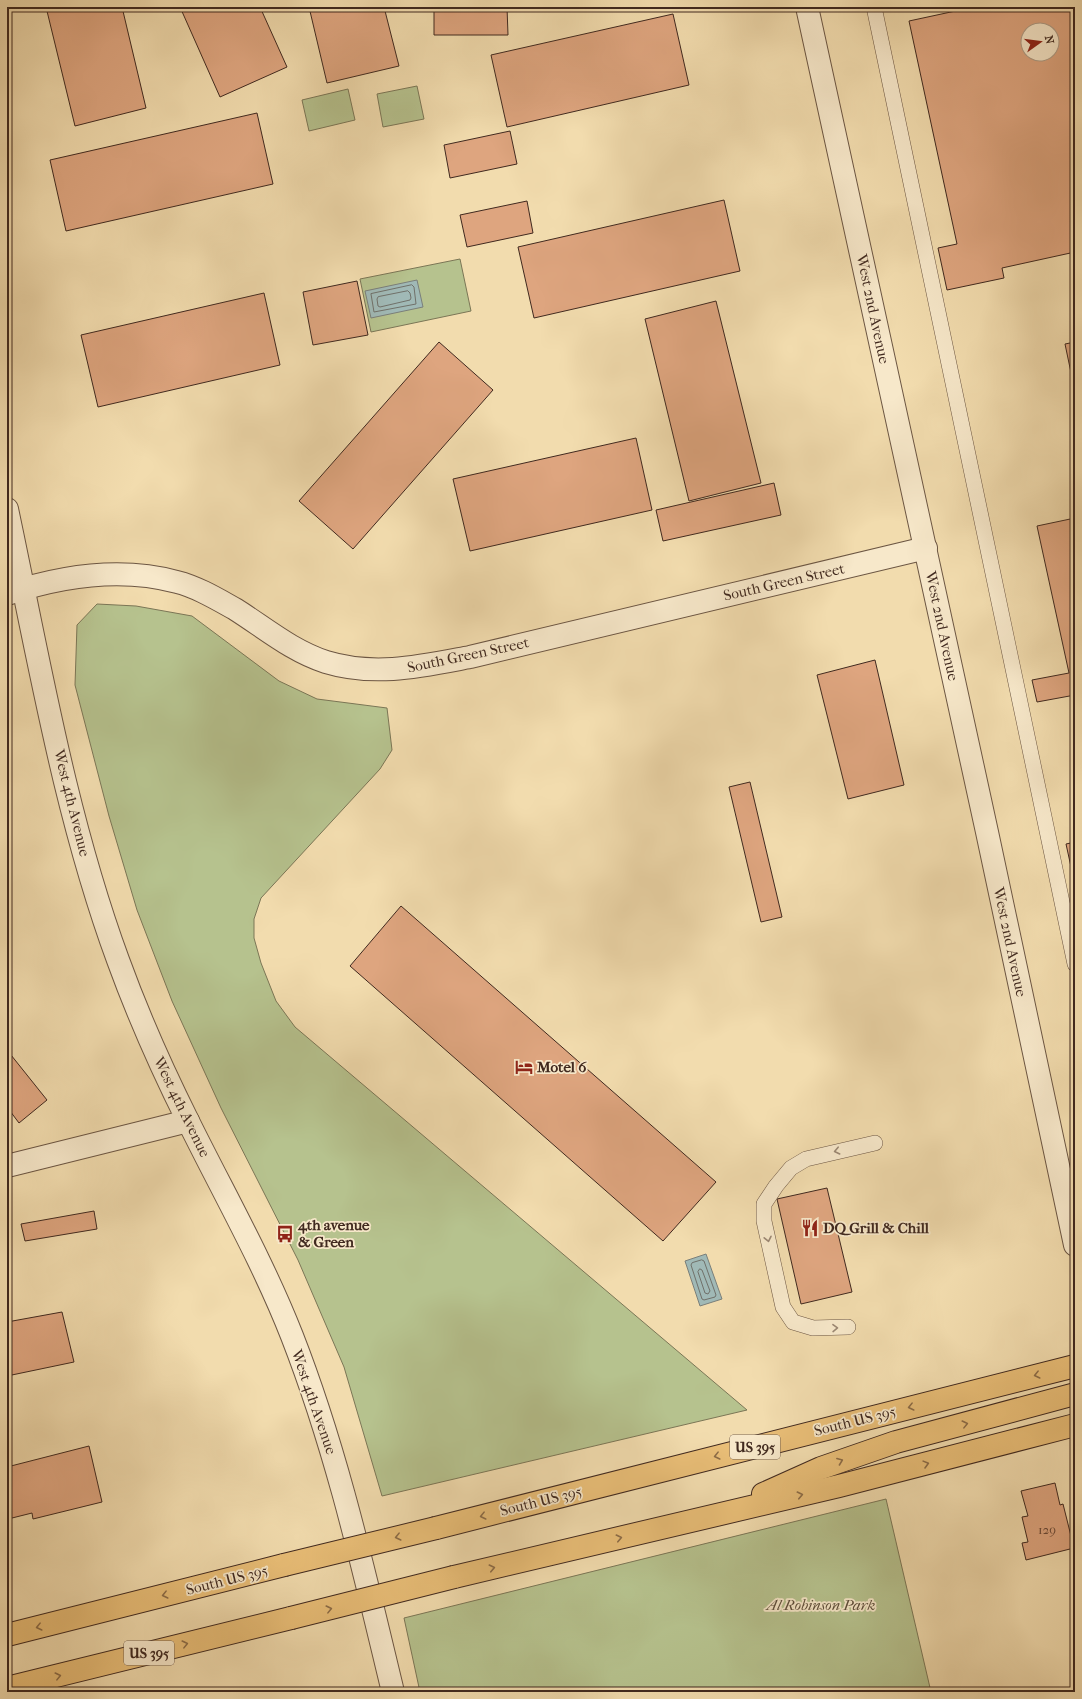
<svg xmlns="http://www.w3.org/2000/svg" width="1082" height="1699" font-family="'IM FELL French Canon',serif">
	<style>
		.green { fill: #b6c28e; stroke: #7b7656 }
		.water { fill: #a0b9b6; stroke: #7a7f7a }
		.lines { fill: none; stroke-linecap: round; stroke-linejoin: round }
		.shore { stroke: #70716a; stroke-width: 1 }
		.building { fill: #dea57f; stroke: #40291f; fill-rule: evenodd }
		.service-casing { stroke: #6c5643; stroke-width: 16 }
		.minor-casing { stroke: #6c5643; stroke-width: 24 }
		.tertiary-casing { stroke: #6c5643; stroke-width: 24 }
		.trunk-casing { stroke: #40291f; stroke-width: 24 }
		.service { stroke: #f7e8ca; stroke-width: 15 }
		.minor { stroke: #f7e8ca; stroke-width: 22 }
		.tertiary { stroke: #f7e8ca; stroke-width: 22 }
		.trunk { stroke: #e9be77; stroke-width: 22 }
		.trunk-bridge-casing { stroke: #40291f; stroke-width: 24; stroke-linecap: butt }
		.trunk-bridge { stroke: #e9be77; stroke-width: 22 }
		.oneway { stroke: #9c8874 }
		.oneway2 { stroke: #8c6c47 }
		.labels { text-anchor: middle; stroke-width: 3.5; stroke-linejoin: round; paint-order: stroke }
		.number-label { font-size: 13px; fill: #684837 }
		.shield { fill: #f7e8ca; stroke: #776252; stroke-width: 1 }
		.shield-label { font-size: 14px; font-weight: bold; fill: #40291f }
		.street-label { font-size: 15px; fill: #40291f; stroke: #f7e8ca }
		.poi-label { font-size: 15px; font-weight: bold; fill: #40291f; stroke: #f7e8ca; text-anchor: start }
		.park-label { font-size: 15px; font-style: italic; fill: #5e4f3b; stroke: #f7e8ca }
	</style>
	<rect width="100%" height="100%" fill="#f2dcae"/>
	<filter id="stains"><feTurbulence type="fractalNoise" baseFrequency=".005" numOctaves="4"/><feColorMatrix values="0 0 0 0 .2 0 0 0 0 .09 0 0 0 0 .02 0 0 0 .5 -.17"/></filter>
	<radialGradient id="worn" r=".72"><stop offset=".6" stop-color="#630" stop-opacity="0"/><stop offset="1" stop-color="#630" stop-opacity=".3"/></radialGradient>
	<g class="green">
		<path d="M417 86 424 119 383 127 377 94Z"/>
		<path d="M348 89 355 120 309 131 302 100Z"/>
		<path d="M460 259 471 311 371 332 360 279Z"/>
		<path d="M97 604 136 606 192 616 279 681 317 699 387 708 392 750 380 769 261 898 254 919V938L261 963 276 1001 295 1027 747 1410 382 1496 344 1367 298 1260 221 1108 172 1001 137 910 109 816 75 685 77 625Z"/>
		<path d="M886 1499 931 1692H420L404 1618Z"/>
	</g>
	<g class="water">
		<path d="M417 280 423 307 371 318 365 291Z"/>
		<path d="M706 1254 722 1299 700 1306 685 1261Z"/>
	</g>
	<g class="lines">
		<g class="shore">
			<path d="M412 285 414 287 416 304 374 312 371 294Z"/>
			<path d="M408 291 410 293 411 298 410 300 380 307 378 306 377 299 378 297Z"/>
			<path d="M702 1260 704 1261 716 1295 715 1297 704 1300 702 1299 691 1265 692 1263Z"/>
			<path d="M700 1269 702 1270 710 1291 708 1294 705 1293 698 1272Z"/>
		</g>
	</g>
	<g class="building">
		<path d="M46 7H122L146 108 75 126Z"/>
		<path d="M180 7H260L287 67 220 97Z"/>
		<path d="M309 7H384L399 66 327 83Z"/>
		<path d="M434 7H507L508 35H434Z"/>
		<path d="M974 7H1075V252L1002 268 1004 278 947 290 938 248 957 244 909 21ZM1028 30H1052V54H1028Z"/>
		<path d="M673 14 689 85 507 127 491 55Z"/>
		<path d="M257 113 273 184 66 231 50 160Z"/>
		<path d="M510 131 517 164 450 178 444 145Z"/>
		<path d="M724 200 740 271 534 318 518 247Z"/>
		<path d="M527 201 533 233 467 247 460 215Z"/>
		<path d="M357 281 368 335 313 345 303 292Z"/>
		<path d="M264 293 280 365 98 407 81 335Z"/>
		<path d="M716 301 761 483 689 501 645 319Z"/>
		<path d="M439 342 493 390 353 549 299 501Z"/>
		<path d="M1075 342V387H1074L1065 344Z"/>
		<path d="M636 438 652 510 470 551 453 479Z"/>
		<path d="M774 483 781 515 663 541 656 510Z"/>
		<path d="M1075 518V695L1037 702 1032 680 1069 673 1037 526Z"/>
		<path d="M875 660 904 785 848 799 817 675Z"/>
		<path d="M750 782 782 917 761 922 729 787Z"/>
		<path d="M1075 842V885L1066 844Z"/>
		<path d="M401 906 716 1182 663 1241 350 966Z"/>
		<path d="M7 1050 47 1100 19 1123 7 1107Z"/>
		<path d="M827 1188 852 1292 801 1304 777 1199Z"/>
		<path d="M94 1211 97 1229 25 1241 21 1224Z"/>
		<path d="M62 1312 74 1362 7 1376V1322Z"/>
		<path d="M89 1446 102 1502 33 1519 32 1513 8 1519 7 1514V1467Z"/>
		<path d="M1055 1483 1060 1505 1063 1504 1074 1548 1026 1560 1022 1543 1028 1542 1022 1517 1028 1516 1021 1491Z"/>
	</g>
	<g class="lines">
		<g class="service-casing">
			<g id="service">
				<path d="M874 7 1075 964"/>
				<path d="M848 1327 813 1328 793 1322 783 1307 764 1221V1204L776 1186 791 1168 806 1159 875 1143"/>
			</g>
		</g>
		<g class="minor-casing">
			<g id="minor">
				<path d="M807 7 987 832 1075 1245"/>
				<path d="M7 594C61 576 122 567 177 582 197 587 217 599 235 609 265 628 292 651 326 662 375 677 422 666 470 657L926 548"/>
				<path d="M7 1166 188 1121"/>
			</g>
		</g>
		<g class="tertiary-casing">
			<path id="tertiary" d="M7 509C39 660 65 816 118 960 138 1015 162 1069 188 1121 223 1192 263 1262 292 1336 337 1451 364 1572 393 1692"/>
		</g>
		<g class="trunk-casing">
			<g id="trunk">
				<path d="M763 1494 821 1468 896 1442 1075 1394"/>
				<path d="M436 1528 1075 1366"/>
				<path d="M454 1577 839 1486 1075 1425"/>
				<path d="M7 1635 284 1565"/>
				<path d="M7 1688 291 1618"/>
			</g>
		</g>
		<use href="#service" class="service"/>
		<use href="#minor" class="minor"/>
		<use href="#tertiary" class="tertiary"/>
		<use href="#trunk" class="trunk"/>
		<g class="trunk-bridge-casing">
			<g id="trunk-bridge">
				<path d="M284 1565 436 1528"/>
				<path d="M291 1618 454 1577"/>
			</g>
		</g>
		<use href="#trunk-bridge" class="trunk-bridge"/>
	</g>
	<defs><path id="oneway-chevron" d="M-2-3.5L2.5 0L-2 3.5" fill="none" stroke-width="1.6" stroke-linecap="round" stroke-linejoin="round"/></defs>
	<g class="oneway">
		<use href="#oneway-chevron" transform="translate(837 1151) rotate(167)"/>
		<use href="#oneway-chevron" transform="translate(768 1239) rotate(78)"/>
		<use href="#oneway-chevron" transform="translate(835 1328) rotate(-1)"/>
	</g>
	<g class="oneway2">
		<use href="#oneway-chevron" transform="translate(1037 1375) rotate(166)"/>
		<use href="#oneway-chevron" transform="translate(911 1407) rotate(166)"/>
		<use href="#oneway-chevron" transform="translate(965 1424) rotate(-14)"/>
		<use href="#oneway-chevron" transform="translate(717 1456) rotate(166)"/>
		<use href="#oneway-chevron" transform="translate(840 1461) rotate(-21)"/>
		<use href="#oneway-chevron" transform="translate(926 1464) rotate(-15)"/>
		<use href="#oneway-chevron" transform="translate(800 1495) rotate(-13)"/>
		<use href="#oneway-chevron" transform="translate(483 1516) rotate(166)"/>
		<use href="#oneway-chevron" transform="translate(398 1537) rotate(166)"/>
		<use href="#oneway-chevron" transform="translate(619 1538) rotate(-13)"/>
		<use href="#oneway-chevron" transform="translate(492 1568) rotate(-13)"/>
		<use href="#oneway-chevron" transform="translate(165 1595) rotate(166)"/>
		<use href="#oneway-chevron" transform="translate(329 1609) rotate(-14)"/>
		<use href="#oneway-chevron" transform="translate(39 1627) rotate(166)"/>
		<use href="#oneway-chevron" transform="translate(185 1644) rotate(-14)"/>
		<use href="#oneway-chevron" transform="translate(58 1676) rotate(-14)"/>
	</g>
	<defs>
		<g id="hotel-bare" transform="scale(1.38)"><path d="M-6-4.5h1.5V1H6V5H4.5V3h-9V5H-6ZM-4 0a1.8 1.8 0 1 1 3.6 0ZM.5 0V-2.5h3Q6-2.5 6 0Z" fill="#8f2418" stroke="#f7e8ca" stroke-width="2.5" paint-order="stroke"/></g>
		<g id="restaurant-bare" transform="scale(1.38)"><path d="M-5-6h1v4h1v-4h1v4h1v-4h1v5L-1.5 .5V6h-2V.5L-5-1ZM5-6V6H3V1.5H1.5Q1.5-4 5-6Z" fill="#8f2418" stroke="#f7e8ca" stroke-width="2.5" paint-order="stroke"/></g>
		<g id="bus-bare" transform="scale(1.38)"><path d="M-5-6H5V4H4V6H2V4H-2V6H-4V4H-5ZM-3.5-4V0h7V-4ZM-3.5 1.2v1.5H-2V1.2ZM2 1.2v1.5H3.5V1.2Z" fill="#8f2418" stroke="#f7e8ca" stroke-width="2.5" paint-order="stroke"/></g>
	</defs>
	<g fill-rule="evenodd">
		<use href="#hotel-bare" x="524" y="1067"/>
		<use href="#restaurant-bare" x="810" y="1228"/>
		<use href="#bus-bare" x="285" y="1234"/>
	</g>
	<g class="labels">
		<g class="number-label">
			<text x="1047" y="1534">129</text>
		</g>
		<g class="shield">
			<rect x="730" y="1435" width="50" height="24" rx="3"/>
			<rect x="124" y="1641" width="50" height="24" rx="3"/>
		</g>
		<g class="shield-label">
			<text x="755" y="1452">US 395</text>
			<text x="149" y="1658">US 395</text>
		</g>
		<g class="street-label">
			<text transform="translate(873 309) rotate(78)" y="5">West 2nd Avenue</text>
			<text transform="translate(784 582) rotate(-13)" y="5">South Green Street</text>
			<text transform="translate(942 626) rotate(78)" y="5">West 2nd Avenue</text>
			<text transform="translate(468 655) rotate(-12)" y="5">South Green Street</text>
			<text transform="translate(72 803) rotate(76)" y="5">West 4th Avenue</text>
			<text transform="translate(1010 942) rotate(78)" y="5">West 2nd Avenue</text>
			<text transform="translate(182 1107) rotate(64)" y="5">West 4th Avenue</text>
			<text transform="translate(314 1402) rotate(71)" y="5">West 4th Avenue</text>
			<text transform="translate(855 1421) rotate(-14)" y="5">South US 395</text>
			<text transform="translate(541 1501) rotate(-14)" y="5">South US 395</text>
			<text transform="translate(227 1580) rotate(-14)" y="5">South US 395</text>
		</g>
		<g class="poi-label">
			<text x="537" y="1072">Motel 6</text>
			<text x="298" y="1230">4th avenue<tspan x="298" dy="17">&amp; Green</tspan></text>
			<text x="823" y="1233">DQ Grill &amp; Chill</text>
		</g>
		<g class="park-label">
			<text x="821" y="1610">Al Robinson Park</text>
		</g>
	</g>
	<rect width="1082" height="1699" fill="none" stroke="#f2dcae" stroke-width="24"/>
	<rect x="8" y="8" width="1066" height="1683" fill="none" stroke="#40291f" stroke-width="2"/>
	<rect x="12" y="12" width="1058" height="1675" fill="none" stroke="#40291f"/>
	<g transform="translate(1040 42) rotate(76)"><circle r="19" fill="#f7e8ca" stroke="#ae9c86"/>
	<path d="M0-3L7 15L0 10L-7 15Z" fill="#8f2418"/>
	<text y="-6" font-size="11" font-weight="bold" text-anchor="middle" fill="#40291f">N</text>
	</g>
	<rect width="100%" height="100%" filter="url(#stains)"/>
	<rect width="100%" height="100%" fill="url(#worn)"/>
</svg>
